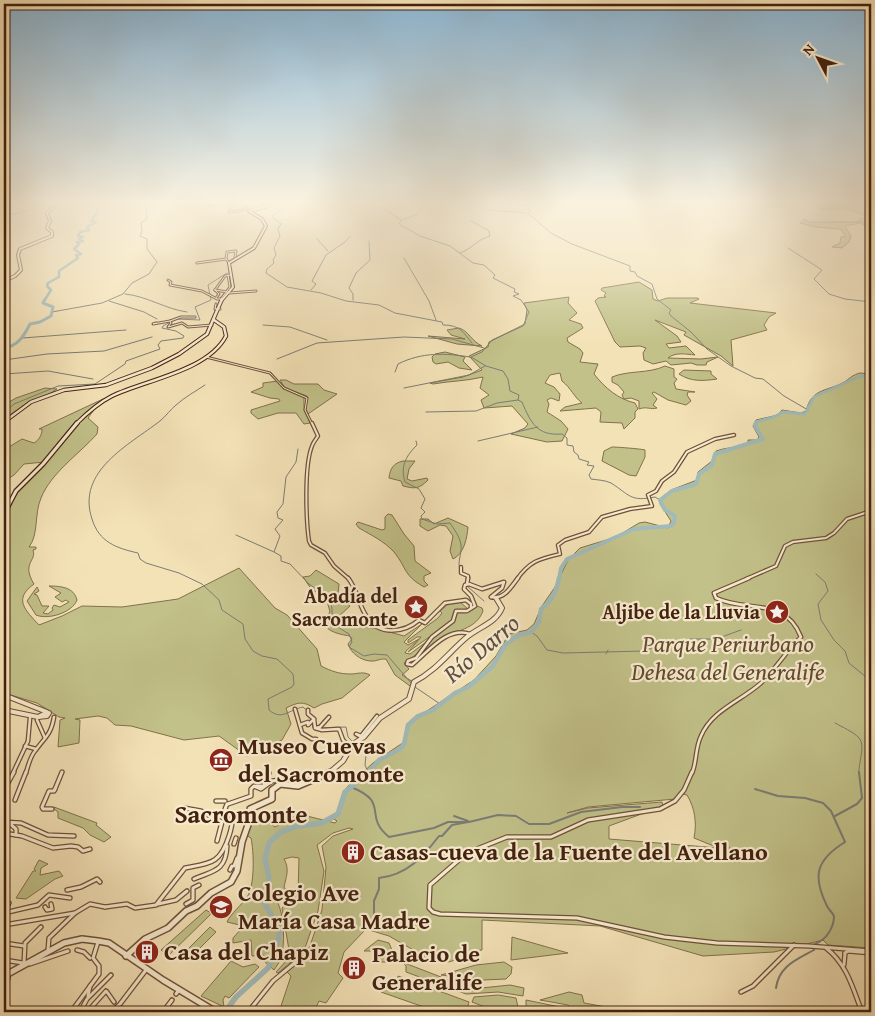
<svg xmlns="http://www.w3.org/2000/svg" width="875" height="1016" font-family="'Gentium Book Plus',serif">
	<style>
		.green { fill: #c2c189; stroke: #82714c; fill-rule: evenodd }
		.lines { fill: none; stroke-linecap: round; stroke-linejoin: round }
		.stream-far1 { stroke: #7b7d76; stroke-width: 1 }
		.stream { stroke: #7b7d76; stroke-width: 2 }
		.river-far4 { stroke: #a1bbba; stroke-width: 2.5 }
		.river-far3 { stroke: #a1bbba; stroke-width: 3 }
		.river-far2 { stroke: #a1bbba; stroke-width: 4 }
		.river-far1 { stroke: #a1bbba; stroke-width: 4.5 }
		.river { stroke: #a1bbba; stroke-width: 5.5 }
		.pedestrian-far2-casing { stroke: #6f5139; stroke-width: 3 }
		.pedestrian-far1-casing { stroke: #6f5139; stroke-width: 5 }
		.pedestrian-casing { stroke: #6f5139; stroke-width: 5.5 }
		.minor-far3-casing { stroke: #6f5139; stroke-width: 3 }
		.minor-far2-casing { stroke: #6f5139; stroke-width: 4.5 }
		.minor-far1-casing { stroke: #6f5139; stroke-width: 5 }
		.minor-casing { stroke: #6f5139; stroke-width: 5.5 }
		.tertiary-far2-casing { stroke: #6f5139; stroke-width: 4 }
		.tertiary-far1-casing { stroke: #6f5139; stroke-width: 6 }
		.tertiary-casing { stroke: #6f5139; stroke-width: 8 }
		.secondary-far2-casing { stroke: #43210f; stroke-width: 4 }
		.secondary-far1-casing { stroke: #43210f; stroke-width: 4.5 }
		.secondary-casing { stroke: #43210f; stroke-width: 5.5 }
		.pedestrian-far2 { stroke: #f8ecd0; stroke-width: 1 }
		.pedestrian-far1 { stroke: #f8ecd0; stroke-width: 2.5 }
		.pedestrian { stroke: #f8ecd0; stroke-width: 3 }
		.minor-far3 { stroke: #f8ecd0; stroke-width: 1 }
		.minor-far2 { stroke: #f8ecd0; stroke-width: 2 }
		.minor-far1 { stroke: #f8ecd0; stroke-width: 2.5 }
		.minor { stroke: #f8ecd0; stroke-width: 3 }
		.tertiary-far2 { stroke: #f8ecd0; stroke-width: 2 }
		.tertiary-far1 { stroke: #f8ecd0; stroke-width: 4 }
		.tertiary { stroke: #f8ecd0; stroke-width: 5 }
		.secondary-far2 { stroke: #f8ecd0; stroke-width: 2 }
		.secondary-far1 { stroke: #f8ecd0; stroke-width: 2.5 }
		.secondary { stroke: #f8ecd0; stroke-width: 3 }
		.labels { text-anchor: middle; stroke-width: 4.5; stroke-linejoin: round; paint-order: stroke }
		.poi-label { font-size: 20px; font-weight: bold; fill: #43210f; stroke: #f8ecd0; text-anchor: end }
		.near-park-label { font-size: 24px; font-style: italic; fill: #63492e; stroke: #f8ecd0 }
		.near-poi-label { font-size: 24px; font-weight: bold; fill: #43210f; stroke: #f8ecd0; text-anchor: start }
		.near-water-label { font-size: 25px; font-style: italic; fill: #5f4f42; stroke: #f8ecd0 }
		.near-neighbourhood-label { font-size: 25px; font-weight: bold; fill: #43210f; stroke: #f8ecd0 }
	</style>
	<rect width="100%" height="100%" fill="#f4e2b7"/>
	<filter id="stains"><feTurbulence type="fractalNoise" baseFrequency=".004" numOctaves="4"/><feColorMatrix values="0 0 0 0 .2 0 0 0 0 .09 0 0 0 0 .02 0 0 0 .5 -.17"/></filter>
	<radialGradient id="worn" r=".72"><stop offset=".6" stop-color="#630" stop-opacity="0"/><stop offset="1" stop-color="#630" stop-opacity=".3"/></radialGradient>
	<g class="green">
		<path d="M837 201 871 202 869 212 871 214V229L860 223 845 226 851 236 849 242 842 248 832 247 840 243 841 237 846 236 840 229 816 227 800 223 804 219 807 220 808 222H856L867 216 847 209H819Z"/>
		<path d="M639 282 652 290 653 299 658 301 667 298H698L699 299 690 303 776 313 769 317 764 325 767 330 731 340 733 366 721 356 684 335 686 332 655 320 677 336 681 342 666 344 669 348 686 346 695 355C686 354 675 352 668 358L701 359 718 357 707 362 706 365H697L691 363 671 365 666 361 653 364 644 360 643 353 646 348 640 346 620 347 615 342 595 301 598 298 606 297 604 296 606 293 601 290 602 288Z"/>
		<path d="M569 297 568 303 577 313 569 320 581 324 583 328 567 338 568 342 580 349 583 353 580 362 598 364 594 374C605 388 618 399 635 403L638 409 635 412V418L624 429 622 423 600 422 601 412 596 408 560 411 565 407 582 403C574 397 571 388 562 381L560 373 550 375 545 383 554 387 560 394 559 401 551 398 547 400 549 404 547 412 561 421 568 429 562 441 547 442 511 434 525 428 528 424 512 406 484 408 481 400 489 395 480 388 483 377C467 381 450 381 433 384L430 383 463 377 482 370 469 356 488 347 489 342 525 324 527 310 524 303Z"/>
		<path d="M459 328C469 331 471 341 482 346L457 344 428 336 465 339 451 335 447 330Z"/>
		<path d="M445 352 465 357 463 361 472 370 459 368 448 362 436 364 433 362 432 357 435 354Z"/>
		<path d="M665 366 674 369V377L677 379 674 383 676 389 695 392H688L687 395 691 401 686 405 668 400 654 392 652 393 657 399 653 405 657 408C650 410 647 406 639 409V401L631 398 624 399 622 395 624 392 618 385 612 382V377C629 370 648 374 665 366Z"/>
		<path d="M684 370 711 371V374L717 379C703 381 691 382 679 374Z"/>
		<path d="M860 373 871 374V948L828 945 823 940 774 952 703 956 600 926 482 920V950L475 951 472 956 448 962 424 956 389 936 366 929 344 952 338 973 343 978 326 1003 319 1001 314 1012H279L291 976 287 972 299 962 310 946 322 910 326 867 322 846 333 836 353 829 349 828 333 833 317 845 324 871 318 911 306 945 302 953 278 973 276 972 288 959 289 950 282 908 285 905 281 898 277 901C284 913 286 946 280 960 279 963 276 967 274 970L264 961V955L252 956 251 940 233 943V938L244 926 227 922C231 913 241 906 247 897 255 886 254 852 251 838L246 835 252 809 275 827 299 814 335 823 337 821 332 818 339 809 347 787 373 763 404 742 409 725 416 718 474 680 496 656 509 634 527 630 534 624 542 606 555 587 568 560 580 548 616 537 639 523 645 522 668 528 671 521 660 504 661 498 671 490 697 480 698 472 712 461 716 451C726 447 738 448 748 444V440H757L759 437 753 426 756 420 778 415 782 410 801 413 806 411C812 387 828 392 846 381 851 377 853 375 860 373ZM683 794 687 795C695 808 697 823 694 838L716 847 726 845 731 849 609 839V826L663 806 662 802 588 808 567 813 588 807 675 799ZM292 857 299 858 298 895 290 896 284 887C286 877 290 869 284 859Z"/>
		<path d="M280 380H286L294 384H318L324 390 337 394 308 414 306 410 307 396 285 388Z"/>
		<path d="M278 381 284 388 304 397V410L310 423 304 424 296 413H278L258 419 251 413V410L280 401 279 399 270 398 251 392 263 387V383Z"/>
		<path d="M45 388 57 389 49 394 27 403 4 419V405L16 398Z"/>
		<path d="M103 399 105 400C81 411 59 440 44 462L24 464 14 475 4 481V450L22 439 34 443C39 440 42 435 42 429H39Z"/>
		<path d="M96 407 88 418 98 427 97 434C79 454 51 473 41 498 34 514 39 534 29 547H36V549L33 550C37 561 21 563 34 584 13 599 25 610 39 625L62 616 82 606 122 607 178 599 239 568 275 608 287 615 317 649 321 666C331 671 339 674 350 674 358 674 363 671 370 675L342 698 322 704 314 708C303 701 298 702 286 708L291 724 282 740 247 756 219 736 184 740 131 726 115 725 107 718 98 716 75 719 80 720 79 743 58 747 60 720 65 718 59 717 37 703 4 693V516L15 492 41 468 63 438Z"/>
		<path d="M612 447C618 447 642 449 645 450V457L636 476 629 475 602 461 604 451Z"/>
		<path d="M403 461H415L409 469 407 479 412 481 427 478 428 480C419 489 415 489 403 486L401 481 389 478C390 468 394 463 403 461Z"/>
		<path d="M388 514 392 515 404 534 414 546 415 561 431 573 424 576V581L428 585 424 587C403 575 407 568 394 552 384 541 371 535 359 528L356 524 358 522 382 530 385 529V517Z"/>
		<path d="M448 518 468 527C467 538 464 554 453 559L450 551 453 536 446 526 440 525 428 531 420 526V519H428L434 524Z"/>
		<path d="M316 570 339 584 338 593 350 606 338 617 345 625 379 629 404 636 422 624 404 642 408 645 419 639 406 651 405 653 410 654 426 642 417 654 404 663 409 669 402 675 413 682 410 686 395 675 386 659C380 658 376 662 370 661 360 660 351 653 348 644L352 639 350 636C338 634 315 630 330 612L326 597 312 590 303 577 310 576Z"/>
		<path d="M49 586C60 586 74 587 77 600 72 613 48 620 36 615L27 601 37 587 39 591 34 594 37 595 42 606H49L43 613 48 614 53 610 52 608 54 605 60 607 69 602 66 600 62 602 55 597 61 593Z"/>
		<path d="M460 602 468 609 454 611 452 619 449 623 408 652 421 637H417L408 643V640L438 618 442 613 440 611 449 603Z"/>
		<path d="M477 606 482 608 483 611C476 630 455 630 439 640 429 646 421 656 412 664L409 663 416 660 432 637 454 622 456 612 469 611Z"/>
		<path d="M54 807 97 823 96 825 111 837 104 842 90 835 83 828 58 818V812L53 808Z"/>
		<path d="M39 860 48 864 41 868 40 875 59 871 63 876 55 879 26 899 16 898 33 871H36L34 869Z"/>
		<path d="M206 910 211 913 210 915 168 956 161 950Z"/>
		<path d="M210 927 216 932 193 955 187 950Z"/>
		<path d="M512 937 568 953 511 960Z"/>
		<path d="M378 940 389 943 397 962H374L375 954 373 951H364Z"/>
		<path d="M231 961 243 967 255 964 259 967 229 998 225 996 223 1000 224 1007 201 996Z"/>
		<path d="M402 962 472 989 510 985 524 988 523 996 498 992 466 994 406 972V966Z"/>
		<path d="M504 962 512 967 511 974 506 979 483 980 441 975 476 965Z"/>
		<path d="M398 976 469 1002 466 1012H438L381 992 382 987 397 988Z"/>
		<path d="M569 992 582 995 584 1003 629 1011V1012H575L568 1005 540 1000Z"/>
		<path d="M498 995 516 998 519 1012H498L472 1002 474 997Z"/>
		<path d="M526 1000 565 1008 572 1012H526Z"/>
	</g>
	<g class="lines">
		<g class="stream-far1">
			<path d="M278 201 285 208 274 214 273 217 281 224 278 229 280 236 274 248 276 255 273 260 274 263 267 269 266 273 287 287 321 293 346 301 379 305 395 313 442 322 443 325C460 325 463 332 472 343"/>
			<path d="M361 201 383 208 401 220 399 224 420 236 450 246 473 263 484 265 495 275 493 278 515 289 514 292 519 294 513 296 521 300 529 312 523 326 492 340 482 352 471 357 486 366 503 371 508 379 510 391 519 395 518 400 522 402C531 423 537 436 562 434L567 438V445L573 446 574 452 578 455 579 459 589 462 587 465 594 466 589 475 591 479C597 480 605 480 611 483 630 495 630 502 655 497L660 500"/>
			<path d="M465 201 487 210 527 213"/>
			<path d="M521 201 525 206 529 207 527 209 531 211 528 213 551 233 572 244 630 266V271L635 272 637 276 652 284 657 299 671 310 669 313 671 316 691 332 707 349 731 366 755 378 763 379 784 396 808 410"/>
			<path d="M833 203 838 201"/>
			<path d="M4 205 12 203"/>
			<path d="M208 205 211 201"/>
			<path d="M4 216 27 211"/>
			<path d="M402 220 416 215 430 201"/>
			<path d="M830 222H871"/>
			<path d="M317 239 328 251"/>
			<path d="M788 248 822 270 814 279 829 294 845 299 871 302"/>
			<path d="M460 253C472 249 476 240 490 236L489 231 471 221"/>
			<path d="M404 258 429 301 436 320"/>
			<path d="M311 290 316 284 312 281 326 255 345 242 350 236"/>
			<path d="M125 294C147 296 165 309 187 312"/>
			<path d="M353 300V294L349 288 356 273 370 260 369 241"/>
			<path d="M109 301 144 312 157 319"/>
			<path d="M52 312 102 303 123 294 132 283 149 274 157 262 147 249V239L140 236 142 231 141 223 147 219 146 208 153 201"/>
			<path d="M263 325 290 327 327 340"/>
			<path d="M23 338 126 330"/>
			<path d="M277 359 317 343 404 337 452 339 484 348"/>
			<path d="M4 360 47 354 104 351 152 337"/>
			<path d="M395 372 398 364C422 352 445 353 470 357"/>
			<path d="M4 374 48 371 93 379"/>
			<path d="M205 385C196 391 185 397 176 405 171 409 166 416 160 421 129 445 76 471 92 519 99 542 116 548 138 553L140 559 146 563 179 573 202 584 219 600 222 610 243 624 245 639 253 651 262 656 277 659 293 674 294 684 292 687 268 699 269 710C282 721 288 710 303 707L312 715"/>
			<path d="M404 388 469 375 485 366"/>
			<path d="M426 412 476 411 497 403 518 400"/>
			<path d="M4 413 14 404 58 386 95 384 125 364 126 361 160 349 158 345 161 341 183 338 184 336 176 331 162 328 163 326 176 319 200 320 195 307 211 300 208 285 227 273"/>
			<path d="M416 441 417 445C406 456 400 466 405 482L419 489 425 499 421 508 425 512 421 516 422 519 437 524 450 523C454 529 460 537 461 545 462 556 456 562 461 573"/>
			<path d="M478 441 538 427"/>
			<path d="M298 449 296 462 286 477 283 504 277 512 278 518 283 520 275 529 280 536 274 552 281 556V561L290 564 309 584 330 599C336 622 325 620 349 634L352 642 349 647 364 656 374 654 387 655 412 684"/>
			<path d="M236 535 274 552"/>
			<path d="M816 574 825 582 828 591 818 604 821 620 834 640 845 651 849 663 871 681"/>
			<path d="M467 579V586L484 601"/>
			<path d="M531 632 537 636 547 650 563 653 644 651 659 645 691 639H716L741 630"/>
			<path d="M606 654 608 650"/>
			<path d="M415 687 440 704"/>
			<path d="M312 722 313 728H315"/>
			<path d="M835 723C842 727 854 732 859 738 866 745 858 764 859 773"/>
			<path d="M319 728 346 727 348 737 352 741"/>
			<path d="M355 744 366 755 365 765 368 772"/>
		</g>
		<g class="stream">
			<path d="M351 787C391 803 362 815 389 837L434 828 448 822H469L498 815 516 816 529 824H549L581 812 622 807H640"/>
			<path d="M755 789 778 796 805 798 823 803 831 811 845 842C816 860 812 876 827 906 829 910 832 912 834 916 834 928 826 940 815 944L814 950C796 960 779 966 776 988"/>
			<path d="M454 816 468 821"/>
			<path d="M835 816 857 804 862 798 859 772"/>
			<path d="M374 930V901L379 889V878C407 875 423 857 439 836H442L452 825 468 822"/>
		</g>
		<path class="river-far4" d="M44 301 51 290 47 286 48 283 59 277V271L78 258 76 255 81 254 74 249 79 244 77 242 83 241 79 239 83 237 78 236 80 232 89 230 87 227 96 222 91 221 98 211 94 201"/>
		<g class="river-far3">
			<path d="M4 348C18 346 24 336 30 324L40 322 51 316 53 307 43 303 45 299"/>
			<path d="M755 424 756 422 774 417 783 412 805 414 814 397 858 377 871 375"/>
		</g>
		<path class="river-far2" d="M559 579 561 568 567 559 634 529 671 526 674 523 675 516 665 510 660 500 672 491 696 484 699 474 712 465 715 454 763 439 755 426 756 423"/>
		<path class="river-far1" d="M368 773 379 760 400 749 404 744 408 725 418 716 433 710 455 693 468 687 493 666 505 645 517 636 531 632 539 622 541 609C553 600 556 592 559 578"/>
		<path class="river" d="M225 1012 236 997 268 968 275 954 280 930 265 904 269 877 265 859 269 843 281 832 298 826 322 823 338 814 345 792 369 772"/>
		<g class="pedestrian-far2-casing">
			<path id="pedestrian-far2" d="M221 299 230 287 228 275"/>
		</g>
		<g class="pedestrian-far1-casing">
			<g id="pedestrian-far1">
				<path d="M37 720 45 738"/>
				<path d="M361 737 356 734 361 736 377 716"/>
			</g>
		</g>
		<g class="pedestrian-casing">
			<g id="pedestrian">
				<path d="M256 786H264L269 773"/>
				<path d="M216 801H225"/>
				<path d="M184 808 201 811 222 822 217 841"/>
				<path d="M52 809H43L42 807 49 791H54L55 789"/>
				<path d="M234 844 236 838"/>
				<path d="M234 866 237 858"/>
				<path d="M230 870 232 866"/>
				<path d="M194 879C212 871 226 872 227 846"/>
				<path d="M67 890 81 887 97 879 100 882"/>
				<path d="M158 904 176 900 187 891"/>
				<path d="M186 904 193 900V888L199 885"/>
				<path d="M45 907 47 910 52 909 51 904"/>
				<path d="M105 907 127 904 135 908 156 905 185 868C211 863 220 864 229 836 231 830 233 824 232 817L225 809 227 804"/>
				<path d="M77 950 84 952 90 958"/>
				<path d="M4 960 23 963"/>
				<path d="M30 964 68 951"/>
				<path d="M4 981 8 979V975"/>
				<path d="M107 992 114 1002"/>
				<path d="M111 1012 120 1004 146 970"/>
			</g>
		</g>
		<g class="minor-far3-casing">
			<g id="minor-far3">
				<path d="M234 201 229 212C239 212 247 207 256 208"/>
				<path d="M251 203 265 205"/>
				<path d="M248 204 258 205"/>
				<path d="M209 206 232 202"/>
				<path d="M246 206 263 207 265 205"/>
				<path d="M197 263 226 259"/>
				<path d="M229 263 226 259 227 252 236 251 235 257"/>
				<path d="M168 280 171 282 170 285 202 291 217 299H222"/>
				<path d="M215 290 225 276 230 275"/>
				<path d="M215 290 227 292"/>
				<path d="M215 290 219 294 216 298"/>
				<path d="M229 293 256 291"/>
				<path d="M216 304 215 309H220"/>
				<path d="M195 317H181L170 321 171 323 168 327 182 323 188 327 212 325"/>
				<path d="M156 323 153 324 170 321"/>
				<path d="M206 357 270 373 284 388 307 398 305 410 312 424"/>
			</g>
		</g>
		<g class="minor-far2-casing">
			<g id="minor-far2">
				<path d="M312 423 318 436C316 439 313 443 312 446 304 466 306 520 309 541L311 545 325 553 334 566 349 579"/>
				<path d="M461 567V573L468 576V579"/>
				<path d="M517 579C530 561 539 559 560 554L558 545 565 540 589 532 602 517 630 509 652 506 648 495 656 491 662 481 674 472 687 452 715 439 734 435"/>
				<path d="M746 579 776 566 785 546 793 542 826 538 834 533 847 519 871 511"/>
			</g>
		</g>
		<g class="minor-far1-casing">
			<g id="minor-far1">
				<path d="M348 578C358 590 358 605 367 617 379 636 404 633 419 620L425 623 445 603 466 600 471 604V608"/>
				<path d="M467 584 468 578"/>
				<path d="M491 597C504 600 511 587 518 578"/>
				<path d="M470 634C447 626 428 652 412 665L407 664 408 661 416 658 432 637 453 621 456 611H467L475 606 471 596 464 589 465 585 469 584 482 589 504 582 502 588 491 597"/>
				<path d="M295 709 302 733 312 739H316"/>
				<path d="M308 710V714L314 719 315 728 322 730 339 729 343 740 350 747"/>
				<path d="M300 725 308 722V725L314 719"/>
				<path d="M316 728 320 727 329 717"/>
				<path d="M25 746 36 749"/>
				<path d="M13 773 28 741 30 718"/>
				<path d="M26 773C28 766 30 757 35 751 45 737 51 735 54 717"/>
				<path d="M692 773C697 762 695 748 701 736 712 710 741 701 761 683 775 670 786 651 801 637 785 596 747 613 716 598L714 593 749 578"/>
			</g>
		</g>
		<g class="minor-casing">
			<g id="minor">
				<path d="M692 772 684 790 675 801 660 809 588 820 551 837H507L467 853 430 885 429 908 433 912 440 914 577 918 664 937 717 943 809 946 871 951"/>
				<path d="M55 789 62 772"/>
				<path d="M4 790 14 772"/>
				<path d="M15 800 26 772"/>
				<path d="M228 804 251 796V789L254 786 261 789 272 781 279 780 280 784"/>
				<path d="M4 822 21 823 48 835 74 836"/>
				<path d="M9 823 16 829V835"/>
				<path d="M4 833 22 836 53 848 71 846 78 847 83 851 90 849"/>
				<path d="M5 912 9 903"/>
				<path d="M4 913 38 905 49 895 70 898"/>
				<path d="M4 925 75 913"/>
				<path d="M4 931 6 925"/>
				<path d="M4 943 24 946"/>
				<path d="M826 948C847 964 853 989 862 1012"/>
				<path d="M48 950 49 938 75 913 90 904 105 907"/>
				<path d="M845 953 848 951 871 953"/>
				<path d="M24 963 25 943 41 927"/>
				<path d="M844 965 845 953"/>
				<path d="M741 992 753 986 794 945"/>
				<path d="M176 994 179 990"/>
				<path d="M88 996 90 986"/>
				<path d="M71 1012 99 974V966L93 958 98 942"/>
				<path d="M80 1012 87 999 111 975"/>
				<path d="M87 1012 106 991"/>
				<path d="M163 1012 172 1000"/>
				<path d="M248 1012 273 981 297 961"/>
			</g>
		</g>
		<g class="tertiary-far2-casing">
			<path id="tertiary-far2" d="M4 281 15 276 21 270 18 255 20 249 52 236V232L47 228 50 221 47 213 56 205 54 201"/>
		</g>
		<g class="tertiary-far1-casing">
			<g id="tertiary-far1">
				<path d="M4 695 47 712"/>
				<path d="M4 710 38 717"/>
				<path d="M46 713H49L47 716 38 717Z"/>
				<path d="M4 731 7 734V748L4 754"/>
				<path d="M329 773 343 761 353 744 364 737 380 718 409 699 414 682C436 671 449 652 467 637 479 627 496 623 502 608L496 598"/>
			</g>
		</g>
		<g class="tertiary-casing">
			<g id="tertiary">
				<path d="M126 956 145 939 168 928 186 911 197 906 211 893 231 882 237 871 242 842 249 822 250 809 272 799V790L280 784 298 786 331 772"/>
				<path d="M4 976 64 943 82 939 98 941 109 943 163 980 216 1012"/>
			</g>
		</g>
		<g class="secondary-far2-casing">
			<path id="secondary-far2" d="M221 301 233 287 229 263 254 248 266 226 262 219 249 211 269 206 268 203 263 201"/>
		</g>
		<g class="secondary-far1-casing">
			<g id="secondary-far1">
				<path d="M4 422 31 402 64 390 106 385 152 368 179 354 207 334 222 299"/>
				<path d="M76 424C87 413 98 403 112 396 145 380 208 371 226 336L224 327 214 320"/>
			</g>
		</g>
		<g class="secondary-casing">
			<path id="secondary" d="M4 514 16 491 43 464 77 423"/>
		</g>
		<use href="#pedestrian-far2" class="pedestrian-far2"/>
		<use href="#pedestrian-far1" class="pedestrian-far1"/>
		<use href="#pedestrian" class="pedestrian"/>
		<use href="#minor-far3" class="minor-far3"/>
		<use href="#minor-far2" class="minor-far2"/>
		<use href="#minor-far1" class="minor-far1"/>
		<use href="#minor" class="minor"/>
		<use href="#tertiary-far2" class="tertiary-far2"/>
		<use href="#tertiary-far1" class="tertiary-far1"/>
		<use href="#tertiary" class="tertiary"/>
		<use href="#secondary-far2" class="secondary-far2"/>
		<use href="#secondary-far1" class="secondary-far1"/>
		<use href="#secondary" class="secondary"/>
	</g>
	<linearGradient id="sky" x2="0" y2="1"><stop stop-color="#8bb7d6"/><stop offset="0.59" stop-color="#faf2df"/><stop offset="1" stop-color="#faf2df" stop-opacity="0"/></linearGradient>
	<rect width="875" height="343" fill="url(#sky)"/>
	<defs>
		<g id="sight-disc" transform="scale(1.25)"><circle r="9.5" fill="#8f2418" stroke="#f8ecd0"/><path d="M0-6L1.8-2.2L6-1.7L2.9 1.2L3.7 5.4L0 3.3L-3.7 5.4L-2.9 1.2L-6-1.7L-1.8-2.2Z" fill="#fff"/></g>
		<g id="museum-disc" transform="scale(1.25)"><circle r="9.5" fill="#8f2418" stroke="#f8ecd0"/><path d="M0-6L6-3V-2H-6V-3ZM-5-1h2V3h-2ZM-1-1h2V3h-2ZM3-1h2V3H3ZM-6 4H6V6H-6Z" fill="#fff"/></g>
		<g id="building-disc" transform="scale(1.25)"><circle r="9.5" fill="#8f2418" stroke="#f8ecd0"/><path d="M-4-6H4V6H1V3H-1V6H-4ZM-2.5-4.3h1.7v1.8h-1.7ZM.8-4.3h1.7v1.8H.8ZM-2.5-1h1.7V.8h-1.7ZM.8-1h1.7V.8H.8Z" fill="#fff"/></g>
		<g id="school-disc" transform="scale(1.25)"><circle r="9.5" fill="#8f2418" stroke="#f8ecd0"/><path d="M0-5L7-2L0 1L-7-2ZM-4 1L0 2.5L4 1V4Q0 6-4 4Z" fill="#fff"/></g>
	</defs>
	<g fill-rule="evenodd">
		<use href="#sight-disc" x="416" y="607"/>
		<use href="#sight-disc" x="777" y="612"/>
		<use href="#museum-disc" x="221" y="760"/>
		<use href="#building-disc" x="353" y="852"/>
		<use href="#school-disc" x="221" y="907"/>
		<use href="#building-disc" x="147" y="952"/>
		<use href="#building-disc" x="354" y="968"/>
	</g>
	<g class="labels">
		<g class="poi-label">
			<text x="398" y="603">Abadía del<tspan x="398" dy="23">Sacromonte</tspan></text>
			<text x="760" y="619">Aljibe de la Lluvia</text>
		</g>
		<g class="near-park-label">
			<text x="728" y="652">Parque Periurbano<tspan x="728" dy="28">Dehesa del Generalife</tspan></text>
		</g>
		<g class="near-poi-label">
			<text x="238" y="754">Museo Cuevas<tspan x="238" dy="28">del Sacromonte</tspan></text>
			<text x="370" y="860">Casas-cueva de la Fuente del Avellano</text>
			<text x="238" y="901">Colegio Ave<tspan x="238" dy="28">María Casa Madre</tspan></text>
			<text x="164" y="960">Casa del Chapiz</text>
			<text x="372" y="962">Palacio de<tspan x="372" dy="28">Generalife</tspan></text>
		</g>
		<g class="near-water-label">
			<text transform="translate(481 648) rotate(-40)" y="9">Río Darro</text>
		</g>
		<g class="near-neighbourhood-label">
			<text x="241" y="823">Sacromonte</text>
		</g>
	</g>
	<rect width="875" height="1016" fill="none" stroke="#f4e2b7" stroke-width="20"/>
	<rect x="5" y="5" width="865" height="1006" fill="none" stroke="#43210f" stroke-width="2.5"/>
	<rect x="10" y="10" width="855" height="996" fill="none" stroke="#43210f"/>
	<g transform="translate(818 58) rotate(311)" stroke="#f8ecd0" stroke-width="4" paint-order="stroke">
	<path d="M0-4L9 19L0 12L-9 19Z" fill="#43210f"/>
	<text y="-8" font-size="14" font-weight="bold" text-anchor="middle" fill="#43210f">N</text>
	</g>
	<rect width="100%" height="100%" filter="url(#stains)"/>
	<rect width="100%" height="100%" fill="url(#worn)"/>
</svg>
